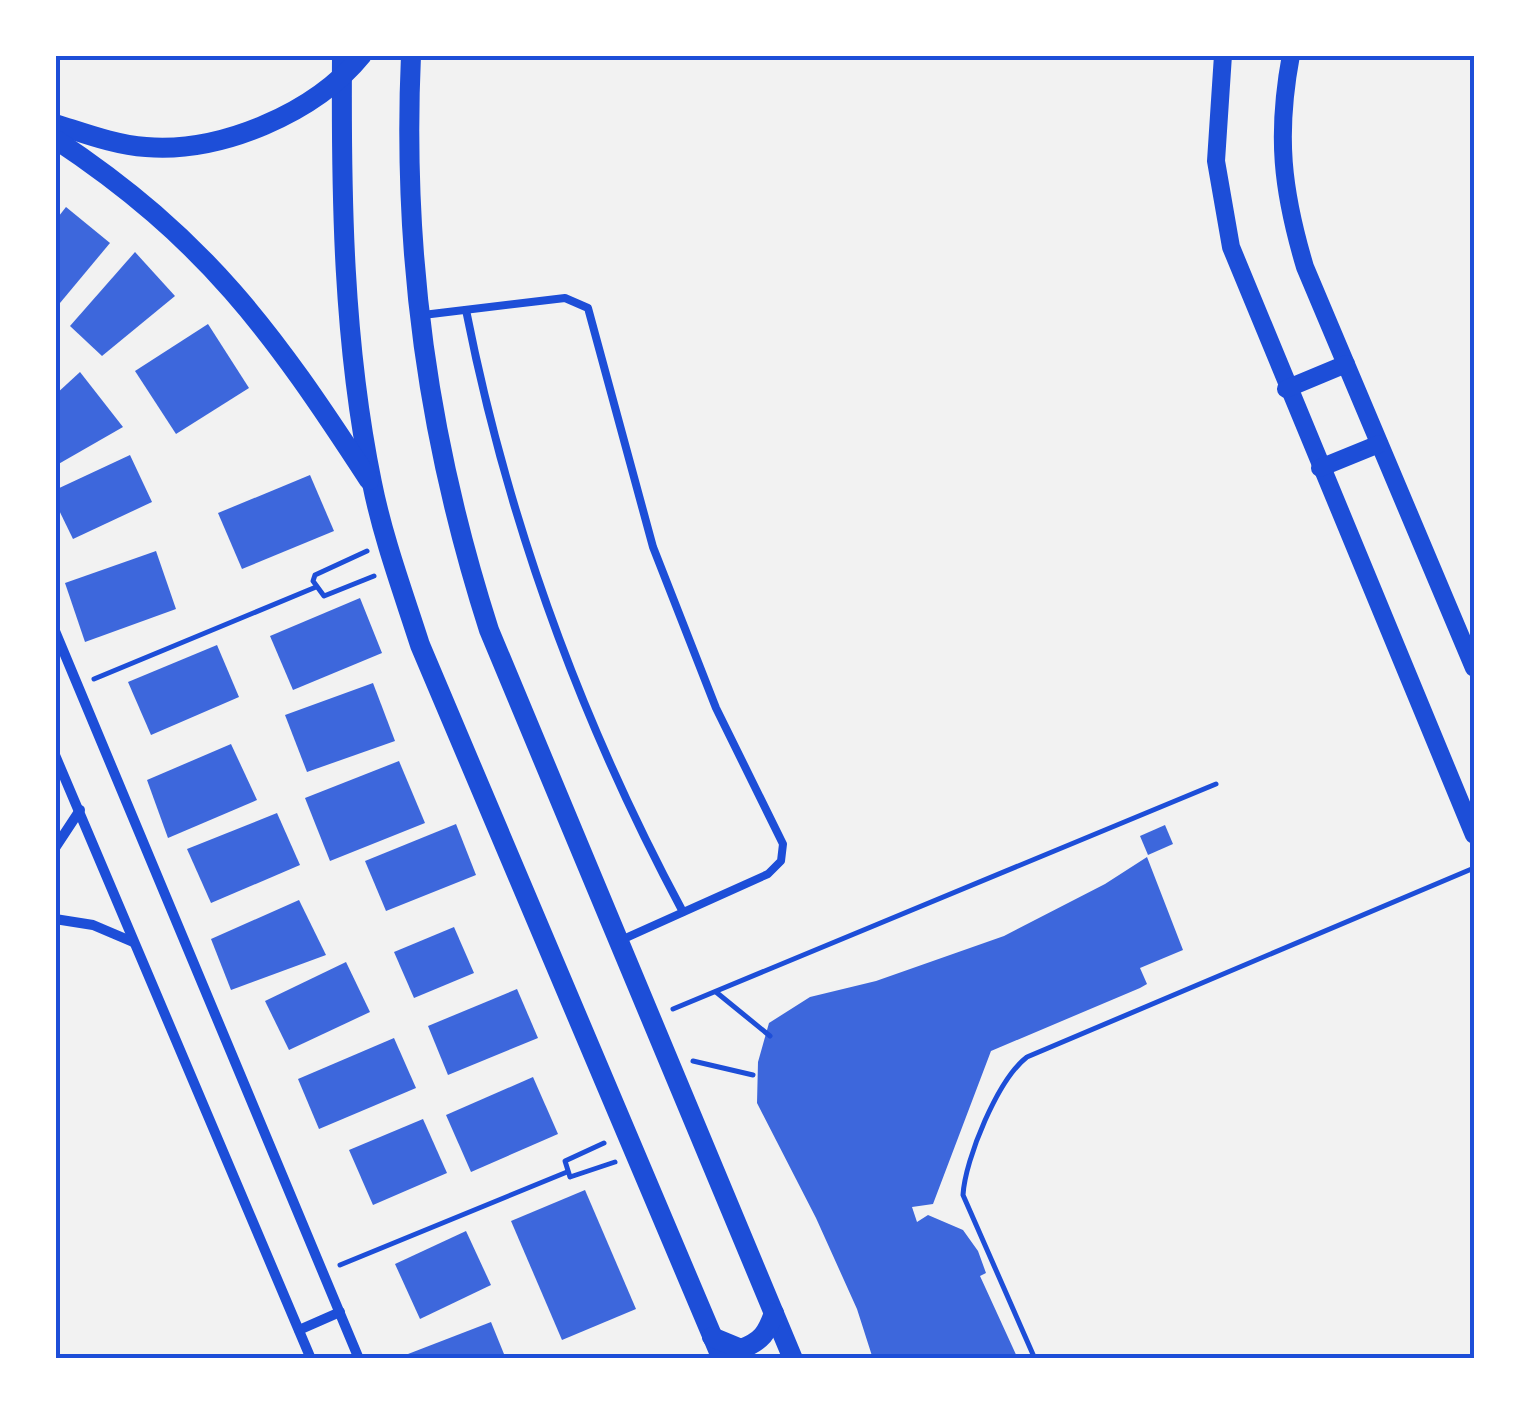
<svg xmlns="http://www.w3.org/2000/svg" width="1529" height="1414" font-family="Merriweather,serif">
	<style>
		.building { fill: #3d67dc }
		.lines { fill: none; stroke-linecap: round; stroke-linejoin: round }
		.path { stroke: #1d4ed8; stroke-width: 5 }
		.service { stroke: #1d4ed8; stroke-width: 8 }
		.minor { stroke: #1d4ed8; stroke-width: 10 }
		.tertiary { stroke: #1d4ed8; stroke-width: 18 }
		.secondary { stroke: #1d4ed8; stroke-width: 20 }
		.neatline { fill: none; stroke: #1d4ed8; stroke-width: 4 }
	</style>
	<rect width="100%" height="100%" fill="#f2f2f2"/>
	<g class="building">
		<path d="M66 207 110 243 55 309V221Z"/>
		<path d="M135 252 175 296 102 356 70 326Z"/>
		<path d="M208 324 249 388 176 434 135 371Z"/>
		<path d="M80 372 123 427 55 466V395Z"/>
		<path d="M130 455 152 502 73 539 55 502V490Z"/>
		<path d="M310 475 334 531 242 569 218 513Z"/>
		<path d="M156 551 176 609 85 642 65 583Z"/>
		<path d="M360 598 382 653 293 690 270 636Z"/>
		<path d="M217 645 239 697 151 735 128 682Z"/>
		<path d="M373 683 395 741 307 772 285 715Z"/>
		<path d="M231 744 257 800 168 838 147 780Z"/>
		<path d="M399 761 425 823 330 861 305 798Z"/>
		<path d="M277 813 300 865 211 903 187 849Z"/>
		<path d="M456 824 476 875 386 911 365 861Z"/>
		<path d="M1165 825 1173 844 1148 855 1140 836Z"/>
		<path d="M1147 857 1183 950 1140 968 1147 984 1140 988 991 1051 933 1204 912 1207 917 1222 928 1215 963 1230 978 1251 986 1273 980 1276 1018 1359H873L857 1309 816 1218 757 1103 758 1062 769 1023 810 997 876 981 1004 936 1105 884Z"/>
		<path d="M299 900 326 955 231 990 211 939Z"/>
		<path d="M454 927 474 973 414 998 394 952Z"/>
		<path d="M346 962 370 1012 289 1050 265 1001Z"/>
		<path d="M517 989 538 1038 448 1075 428 1026Z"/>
		<path d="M394 1038 416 1088 319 1129 298 1079Z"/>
		<path d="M533 1077 558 1134 471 1172 446 1115Z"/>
		<path d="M423 1119 447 1173 373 1205 349 1150Z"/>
		<path d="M585 1190 636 1309 562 1340 511 1221Z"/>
		<path d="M466 1231 491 1285 420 1319 395 1264Z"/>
		<path d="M491 1322 506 1359H395Z"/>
	</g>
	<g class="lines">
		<g class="path">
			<path d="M367 551 315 575 313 581 324 596 374 576"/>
			<path d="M94 679 316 587"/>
			<path d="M716 992 770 1036"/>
			<path d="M673 1009 1216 784"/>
			<path d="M693 1061 753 1075"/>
			<path d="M604 1143 565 1161 570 1177 615 1162"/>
			<path d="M340 1265 567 1172"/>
			<path d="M1035 1359 963 1195C965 1159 998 1079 1027 1057L1474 868"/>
		</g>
		<g class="service">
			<path d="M466 310C508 523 580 720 683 912"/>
			<path d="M423 315 565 298 588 308 653 547 716 708 783 844 781 861 768 874 619 941"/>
		</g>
		<g class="minor">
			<path d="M55 631 359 1359"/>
			<path d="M55 755 311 1359"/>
			<path d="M55 848 80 810"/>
			<path d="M55 919 93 925 133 942"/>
			<path d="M299 1330 340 1312"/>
		</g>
		<g class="tertiary">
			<path d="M1223 55 1216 161 1231 247 1474 835"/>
			<path d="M1291 55C1276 135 1282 190 1305 267L1474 668"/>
			<path d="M1286 389 1346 364"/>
			<path d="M1320 468 1379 444"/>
		</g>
		<g class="secondary">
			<path d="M342 55C341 198 343 342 372 483 383 538 403 592 420 645L722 1359"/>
			<path d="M411 55C402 254 428 440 489 630L793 1359"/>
			<path d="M55 124C84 133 115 145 146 147 221 153 315 113 362 55"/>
			<path d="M55 139C206 239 272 331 369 480"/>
			<path d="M712 1337 741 1349C762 1341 767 1333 774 1313"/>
		</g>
	</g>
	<rect width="1529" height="1414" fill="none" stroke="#ffffff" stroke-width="115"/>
	<rect x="58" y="58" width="1414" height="1298" class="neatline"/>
</svg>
